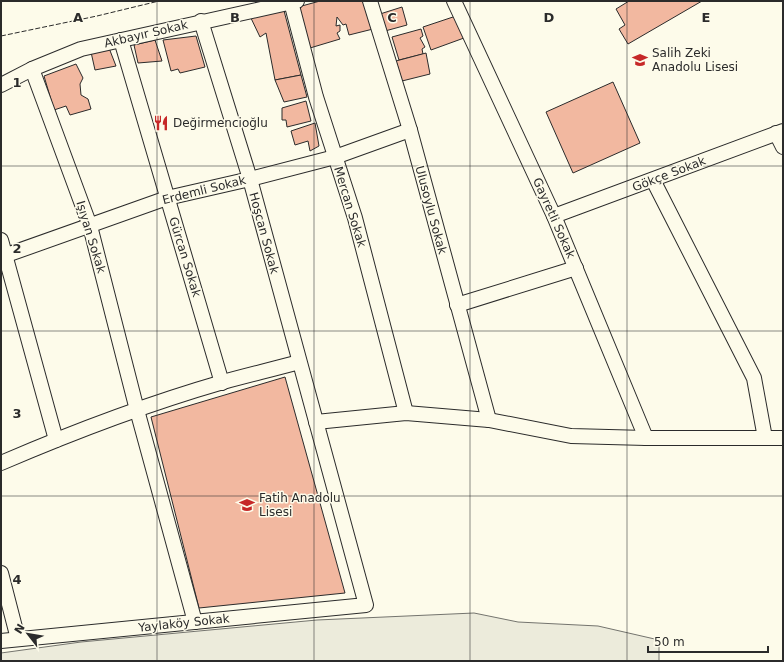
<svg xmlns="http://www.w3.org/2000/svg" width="784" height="662" font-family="'DejaVu Sans',sans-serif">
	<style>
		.green { fill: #ecebdb; stroke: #74746e }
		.building { fill: #f2b8a0; stroke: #2b2b2b }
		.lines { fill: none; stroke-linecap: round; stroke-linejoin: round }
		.minor-casing { stroke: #2b2b2b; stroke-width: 16 }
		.minor { stroke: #fdfbea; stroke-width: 14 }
		.fence { stroke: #2b2b2b; stroke-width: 1; stroke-dasharray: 5 2; stroke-linecap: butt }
		.grid { fill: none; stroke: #2b2b2b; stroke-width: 1; stroke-opacity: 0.55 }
		.labels { text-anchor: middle; stroke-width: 3; stroke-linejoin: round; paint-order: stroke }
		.street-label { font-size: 12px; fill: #2b2b2b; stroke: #fdfbea }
		.poi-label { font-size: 12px; fill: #2b2b2b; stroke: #fdfbea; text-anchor: start }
		.grid-label { font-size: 13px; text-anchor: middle; font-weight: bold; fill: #2b2b2b; stroke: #fdfbea; stroke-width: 3; stroke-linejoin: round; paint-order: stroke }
	</style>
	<rect width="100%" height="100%" fill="#fdfbea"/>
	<path class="green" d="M474 613 518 622 598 626 659 640V661H1V653L81 642 317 620Z"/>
	<g class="building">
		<path d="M320 1H365L373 29 349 35 346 24 343 25 337 17 336 26 340 25V31L337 33 340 39 310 48 298 7Z"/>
		<path d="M629 1H702L628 44 619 29 625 25 616 9Z"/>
		<path d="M283 7 301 75 275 80 266 33 260 37 249 14Z"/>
		<path d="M402 7 407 25 385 31 380 14Z"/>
		<path d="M456 16 464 38 431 50 423 27Z"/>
		<path d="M421 29 423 36 420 38 425 47 422 49 423 54 399 60 392 37Z"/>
		<path d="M196 36 205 67 180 73 178 69 171 71 163 40Z"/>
		<path d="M155 40 162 61 138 63 134 45Z"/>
		<path d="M109 48 116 66 95 70 91 52Z"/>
		<path d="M426 53 430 74 402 81 396 61Z"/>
		<path d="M76 64 83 78 80 84 81 95 88 99 91 109 70 115 66 106 54 110 44 76Z"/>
		<path d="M301 75 307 97 284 102 275 80Z"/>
		<path d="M613 82 640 143 573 173 546 112Z"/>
		<path d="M306 101 311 121 287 127 286 120H282V108Z"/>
		<path d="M315 123 319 146 310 151 308 141 295 145 291 131Z"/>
		<path d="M285 377 345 593 199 608 151 417Z"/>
	</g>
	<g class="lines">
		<g class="minor-casing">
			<g id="minor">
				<path d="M370 1 410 130 489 420"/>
				<path d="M454 1 554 216 646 438"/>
				<path d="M291 2 316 97 355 218 406 413"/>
				<path d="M121 40 222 383"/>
				<path d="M32 69 90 226 137 410 195 622"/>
				<path d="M1 85 32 69 81 49 297 1"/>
				<path d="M776 133 783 147"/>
				<path d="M653 180 754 378 765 438"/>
				<path d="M554 216 783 131"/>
				<path d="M1 240 56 440"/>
				<path d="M1 257 167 198 250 179 335 157 410 130"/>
				<path d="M457 305 576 268"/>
				<path d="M316 422 406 413 489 420 571 436 646 438H783"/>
				<path d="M1 463C73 432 147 404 223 382 248 375 274 369 299 362"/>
				<path d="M1 573 18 639"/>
				<path d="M1 641 366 605 250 179 201 21"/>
			</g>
		</g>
		<use href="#minor" class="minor"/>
		<path class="fence" d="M1 36 97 16 159 1"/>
	</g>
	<path class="grid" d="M157 1V661M314 1V661M470 1V661M627 1V661M1 166H783M1 331H783M1 496H783"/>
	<defs>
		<g id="school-bare" transform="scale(1.2)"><path d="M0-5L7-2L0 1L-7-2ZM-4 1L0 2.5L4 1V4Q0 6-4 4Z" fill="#c62828" stroke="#fdfbea" stroke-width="2.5" paint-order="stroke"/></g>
		<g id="restaurant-bare" transform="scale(1.2)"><path d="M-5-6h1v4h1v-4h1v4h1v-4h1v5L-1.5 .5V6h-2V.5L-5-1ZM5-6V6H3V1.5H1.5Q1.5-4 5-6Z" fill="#c62828" stroke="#fdfbea" stroke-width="2.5" paint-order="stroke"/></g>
	</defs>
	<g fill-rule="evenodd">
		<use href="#school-bare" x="640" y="60"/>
		<use href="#restaurant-bare" x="161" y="123"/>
		<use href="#school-bare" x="247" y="505"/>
	</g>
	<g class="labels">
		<g class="street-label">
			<text transform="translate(146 34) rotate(-13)" y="4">Akbayır Sokak</text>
			<text transform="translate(669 174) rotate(-21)" y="4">Gökçe Sokak</text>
			<text transform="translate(204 190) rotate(-14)" y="4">Erdemli Sokak</text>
			<text transform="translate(350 207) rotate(73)" y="4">Mercan Sokak</text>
			<text transform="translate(431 210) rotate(75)" y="4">Ulusoylu Sokak</text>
			<text transform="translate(554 218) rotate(66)" y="4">Gayretli Sokak</text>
			<text transform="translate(264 233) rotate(75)" y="4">Hoşcan Sokak</text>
			<text transform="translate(91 237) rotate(73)" y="4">Işıyan Sokak</text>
			<text transform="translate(185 257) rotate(73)" y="4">Gürcan Sokak</text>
			<text transform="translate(184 623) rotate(-6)" y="4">Yaylaköy Sokak</text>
		</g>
		<g class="poi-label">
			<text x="652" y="57">Salih Zeki<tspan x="652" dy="14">Anadolu Lisesi</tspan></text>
			<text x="173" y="127">Değirmencioğlu</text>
			<text x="259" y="502">Fatih Anadolu<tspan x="259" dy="14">Lisesi</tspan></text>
		</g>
	</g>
	<g class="grid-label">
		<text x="78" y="22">A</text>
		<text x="235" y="22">B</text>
		<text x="392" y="22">C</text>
		<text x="549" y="22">D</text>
		<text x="706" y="22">E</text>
		<text x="17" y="87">1</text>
		<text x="17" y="253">2</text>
		<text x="17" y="418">3</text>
		<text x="17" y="584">4</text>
	</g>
	<rect width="784" height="662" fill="none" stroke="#2b2b2b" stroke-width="4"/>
	<g transform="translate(28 634) rotate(301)" stroke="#fdfbea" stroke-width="3" paint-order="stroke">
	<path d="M0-3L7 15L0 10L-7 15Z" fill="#2b2b2b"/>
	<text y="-6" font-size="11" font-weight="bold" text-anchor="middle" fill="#2b2b2b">N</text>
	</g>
	<path d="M648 646v6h120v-6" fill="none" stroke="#2b2b2b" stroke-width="2"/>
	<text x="654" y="646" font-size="12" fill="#2b2b2b" stroke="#fdfbea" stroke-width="3" paint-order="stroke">50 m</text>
</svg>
